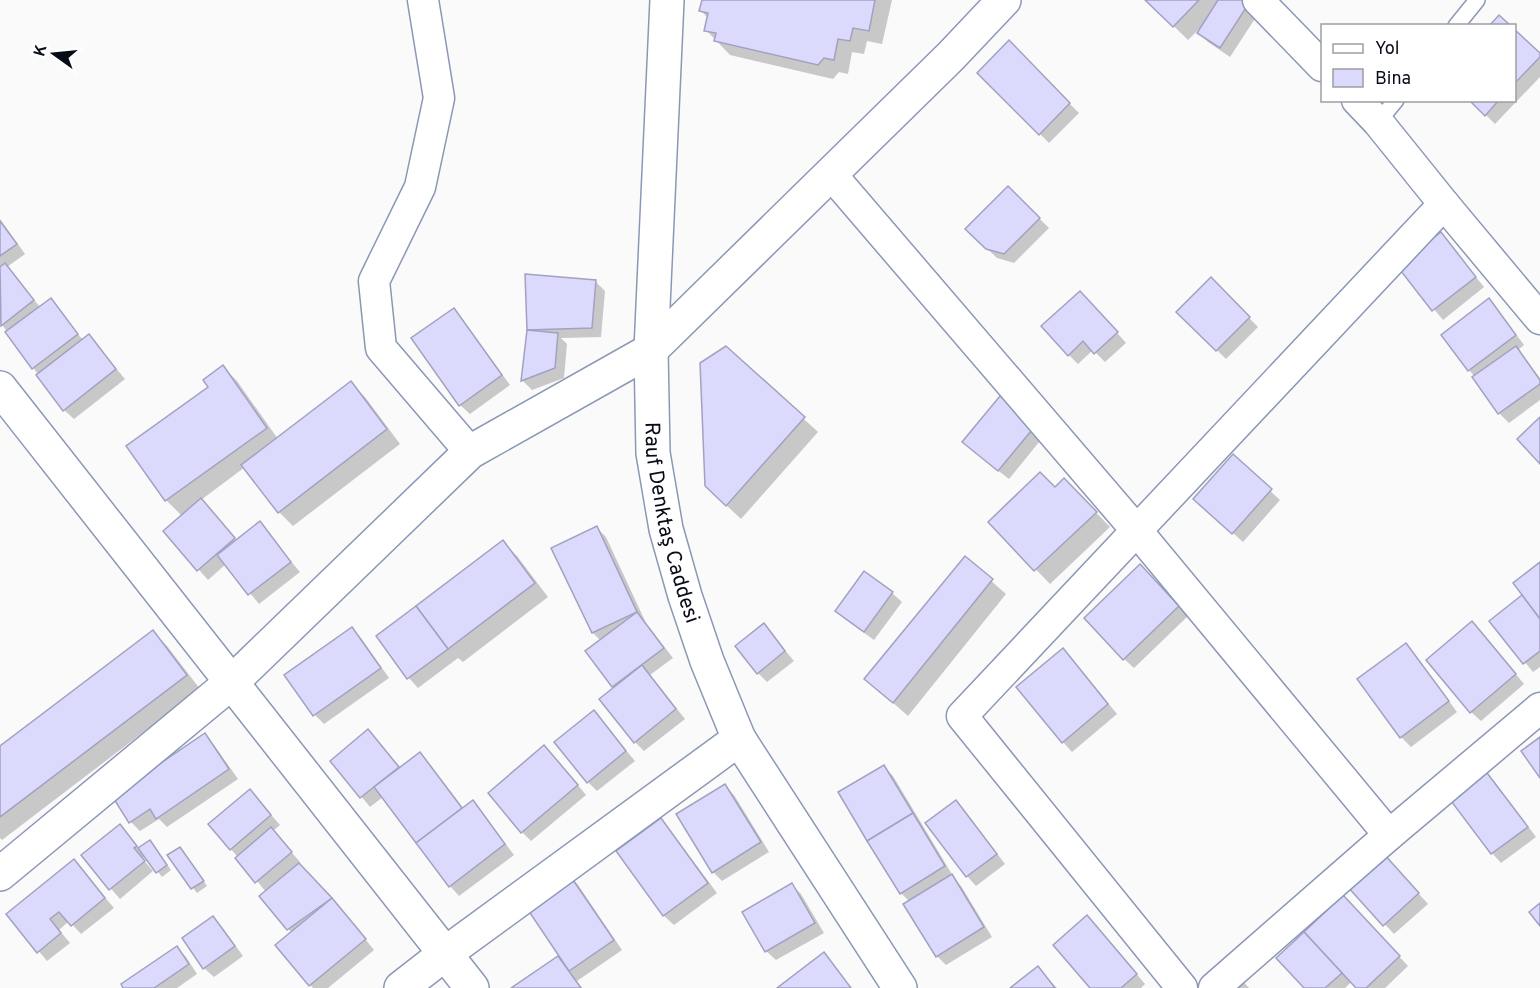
<svg xmlns="http://www.w3.org/2000/svg" width="1540" height="988" font-family="Overpass,sans-serif">
	<style>
		.shadow { fill: #0003 }
		.building { fill: #dbdafc; stroke: #a2a1c1; stroke-width: 1.5 }
		.lines { fill: none; stroke-linecap: round; stroke-linejoin: round }
		.service-casing { stroke: #8b98b5; stroke-width: 18 }
		.minor-casing { stroke: #8b98b5; stroke-width: 33 }
		.tertiary-casing { stroke: #8b98b5; stroke-width: 36 }
		.service { stroke: #fff; stroke-width: 15 }
		.minor { stroke: #fff; stroke-width: 30 }
		.tertiary { stroke: #fff; stroke-width: 33 }
		.labels { text-anchor: middle; stroke-width: 4.5; stroke-linejoin: round; paint-order: stroke }
		.street-label { font-size: 21px; fill: #080c17; stroke: #fff }
	</style>
	<rect width="100%" height="100%" fill="#fafafa"/>
	<g class="shadow">
		<path d="M704 0H892L882 44 867 41 864 54 852 52 848 74 839 72 833 79 730 55 706 30 708 18 701 11Z"/>
		<path d="M1147 0H1248L1260 11 1230 57 1208 42 1199 33 1201 27 1188 40Z"/>
		<path d="M1514 31 1540 55V77L1495 124 1471 100H1514Z"/>
		<path d="M1009 43 1079 113 1049 143 979 73Z"/>
		<path d="M1008 188 1049 228 1014 263 997 258 967 229Z"/>
		<path d="M0 219 25 254 7 267 40 307 50 300 83 340 89 336 125 379 74 419 64 410 0 322Z"/>
		<path d="M1441 234 1484 287 1443 320 1399 267Z"/>
		<path d="M1211 279 1258 327 1226 359 1178 312Z"/>
		<path d="M595 281 605 291 601 337 561 338 567 344 564 378 532 390 523 381 528 330Z"/>
		<path d="M1489 300 1498 310 1524 345 1518 350 1540 378V400L1509 423 1499 413 1475 377 1469 370Z"/>
		<path d="M1090 302 1126 343 1105 362 1093 350 1078 364 1069 355Z"/>
		<path d="M453 310 463 320 510 385 470 414 460 405Z"/>
		<path d="M726 348 818 432 741 519 706 486Z"/>
		<path d="M223 367 237 381 278 439 351 383 365 397 400 444 293 526 279 512 245 467 201 500 237 541 259 523 300 572 259 604 226 564 208 580 165 531 182 516 166 500 128 447 210 388Z"/>
		<path d="M1035 426 1044 436 1009 479 973 451Z"/>
		<path d="M1233 456 1280 500 1243 542 1205 508Z"/>
		<path d="M1078 494 1110 527 1050 584 990 522Z"/>
		<path d="M597 528 606 537 646 623 673 658 650 675 685 719 644 751 635 742 613 686 601 641 593 633 553 548Z"/>
		<path d="M503 542 517 556 548 597 463 662 458 658 418 688 409 678 378 636Z"/>
		<path d="M965 558 1006 594 908 716 866 679Z"/>
		<path d="M1540 564V667L1533 672 1491 621 1524 595Z"/>
		<path d="M1140 567 1188 616 1134 668 1124 659Z"/>
		<path d="M892 593 902 602 874 640 846 620 837 611Z"/>
		<path d="M764 625 794 661 767 682 758 673Z"/>
		<path d="M351 629 361 638 389 678 324 724 315 715Z"/>
		<path d="M153 632 167 646 200 689 2 840 0 838V748Z"/>
		<path d="M1481 632 1524 684 1481 721 1471 712Z"/>
		<path d="M1406 645 1415 655 1457 712 1411 747 1401 737 1359 680Z"/>
		<path d="M1072 659 1117 714 1072 752 1063 742Z"/>
		<path d="M594 712 635 761 597 791 588 782Z"/>
		<path d="M368 731 401 768 420 754 429 763 464 809 472 802 482 812 514 855 459 896 450 886 383 797 370 807 332 761Z"/>
		<path d="M205 735 214 745 238 779 167 827 159 819 140 831 131 822Z"/>
		<path d="M554 756 586 795 531 841 522 832Z"/>
		<path d="M884 767 893 776 953 876 952 877 961 886 992 937 946 965 937 956 910 902 901 893Z"/>
		<path d="M1484 771 1494 781 1536 837 1501 863 1492 853 1450 797Z"/>
		<path d="M724 786 734 795 769 852 722 881 713 872Z"/>
		<path d="M259 801 280 825 273 831 300 862 298 864 342 910 374 950 328 988H313L277 945 292 933 261 896 266 892 231 849Z"/>
		<path d="M956 802 965 811 1005 864 976 886 967 876Z"/>
		<path d="M661 820 670 830 717 893 674 925 664 916 618 852Z"/>
		<path d="M120 826 140 849 154 846 171 870 162 877 146 856 142 858 153 871 120 899 83 856Z"/>
		<path d="M184 853 207 886 197 893 169 856Z"/>
		<path d="M74 861 114 908 81 934 69 921 59 930 70 943 47 961 8 914Z"/>
		<path d="M1393 865 1428 904 1394 934 1349 886Z"/>
		<path d="M569 875 578 885 622 950 577 981 582 988H514L560 956Z"/>
		<path d="M792 885 801 894 824 933 776 960 766 951Z"/>
		<path d="M1343 897 1408 966 1385 988H1358L1352 981 1345 988H1306L1278 958Z"/>
		<path d="M213 918 222 927 243 956 214 977 204 968Z"/>
		<path d="M1097 927 1145 984 1141 988H1092Z"/>
		<path d="M177 948 186 957 197 974 177 988H125Z"/>
		<path d="M1038 968 1057 988H1012Z"/>
		<path d="M1240 978 1249 988H1229Z"/>
	</g>
	<g class="building">
		<path d="M702 0H875L869 31 853 28 850 41 838 39 834 60 824 58 818 65 714 41 716 33 704 31 708 13 699 11Z"/>
		<path d="M1145 0H1199L1173 27Z"/>
		<path d="M1218 0H1251L1220 48 1197 33Z"/>
		<path d="M1499 15 1511 26H1489Z"/>
		<path d="M1514 29 1540 53V57L1514 84Z"/>
		<path d="M1009 40 1070 103 1039 135 977 73Z"/>
		<path d="M1469 100H1499L1485 116Z"/>
		<path d="M1008 186 1040 218 1004 254 986 249 965 229Z"/>
		<path d="M0 221 17 244 0 256Z"/>
		<path d="M1441 232 1476 277 1432 311 1397 266Z"/>
		<path d="M5 263 34 300 1 326 0 267Z"/>
		<path d="M525 274 596 280 592 328 527 330Z"/>
		<path d="M1211 277 1250 317 1216 351 1176 312Z"/>
		<path d="M1080 291 1118 332 1094 354 1083 341 1068 356 1041 326Z"/>
		<path d="M51 298 78 334 32 369 5 332Z"/>
		<path d="M1489 298 1516 335 1468 371 1441 335Z"/>
		<path d="M454 308 502 375 459 406 411 338Z"/>
		<path d="M527 330 558 333 555 368 521 381Z"/>
		<path d="M89 334 116 369 63 411 36 375Z"/>
		<path d="M726 346 805 417 726 506 705 486 700 363Z"/>
		<path d="M1516 346 1540 380V384L1498 414 1472 377Z"/>
		<path d="M223 365 267 428 165 501 126 446 208 387 203 380Z"/>
		<path d="M351 381 387 429 278 513 241 465Z"/>
		<path d="M1000 396 1036 425 998 471 962 442Z"/>
		<path d="M1540 417V464L1517 439Z"/>
		<path d="M1233 454 1272 489 1232 534 1193 499Z"/>
		<path d="M1040 472 1055 487 1064 478 1097 512 1034 571 988 522Z"/>
		<path d="M201 498 235 538 197 571 163 531Z"/>
		<path d="M260 521 291 562 248 595 217 555Z"/>
		<path d="M597 526 637 612 592 633 551 548Z"/>
		<path d="M503 540 535 583 448 649 416 606Z"/>
		<path d="M965 556 993 579 893 703 864 679Z"/>
		<path d="M1540 562V619L1513 583Z"/>
		<path d="M1140 564 1179 606 1123 660 1084 618Z"/>
		<path d="M864 571 893 592 864 632 835 611Z"/>
		<path d="M1522 595 1540 619V651L1523 664 1489 621Z"/>
		<path d="M416 606 448 649 407 679 376 636Z"/>
		<path d="M637 612 664 648 612 687 585 651Z"/>
		<path d="M1472 621 1516 674 1470 713 1426 660Z"/>
		<path d="M764 623 785 651 757 674 735 646Z"/>
		<path d="M352 627 381 668 313 716 284 675Z"/>
		<path d="M153 630 187 675 0 817V746Z"/>
		<path d="M1406 643 1449 701 1400 738 1357 679Z"/>
		<path d="M1063 648 1108 704 1062 743 1016 687Z"/>
		<path d="M642 665 676 709 634 743 599 699Z"/>
		<path d="M594 710 626 751 587 783 554 742Z"/>
		<path d="M368 729 399 767 360 798 330 761Z"/>
		<path d="M205 733 229 769 156 819 150 809 129 823 112 796Z"/>
		<path d="M1540 737V778L1521 751Z"/>
		<path d="M544 745 578 785 521 833 488 793Z"/>
		<path d="M420 752 462 808 416 843 374 787Z"/>
		<path d="M884 765 913 813 867 841 838 792Z"/>
		<path d="M1484 769 1528 827 1491 854 1448 797Z"/>
		<path d="M725 784 761 842 712 873 676 814Z"/>
		<path d="M250 789 271 815 230 850 208 824Z"/>
		<path d="M473 800 505 844 449 887 416 843Z"/>
		<path d="M956 800 997 854 966 877 925 823Z"/>
		<path d="M913 813 945 866 900 894 867 841Z"/>
		<path d="M661 818 708 883 663 916 616 851Z"/>
		<path d="M120 824 137 846 134 848 145 861 109 890 81 855Z"/>
		<path d="M271 827 292 852 255 883 235 858Z"/>
		<path d="M150 840 167 865 156 873 138 848Z"/>
		<path d="M180 847 204 881 191 889 167 855Z"/>
		<path d="M1383 853 1419 893 1383 926 1347 886Z"/>
		<path d="M74 859 105 898 71 926 59 912 50 919 61 933 37 953 6 914Z"/>
		<path d="M299 863 332 898 287 930 259 896Z"/>
		<path d="M569 874 614 940 569 971 524 904Z"/>
		<path d="M952 874 984 927 936 957 903 904Z"/>
		<path d="M792 883 815 923 765 952 742 912Z"/>
		<path d="M1343 895 1400 956 1366 988H1356L1304 932Z"/>
		<path d="M332 898 366 939 309 986 275 945Z"/>
		<path d="M1540 903V926L1529 912Z"/>
		<path d="M1087 915 1137 974 1121 988H1090L1053 945Z"/>
		<path d="M213 916 235 946 203 969 182 938Z"/>
		<path d="M1304 932 1342 973 1325 988H1304L1276 958Z"/>
		<path d="M177 946 189 964 154 988H123L121 984Z"/>
		<path d="M824 952 851 988H777Z"/>
		<path d="M558 956 581 988H511Z"/>
		<path d="M1038 966 1055 988H1010Z"/>
	</g>
	<g class="lines">
		<g class="service-casing">
			<g id="service">
				<path d="M1456 26 1477 0"/>
				<path d="M1378 122 1396 100"/>
			</g>
		</g>
		<g class="minor-casing">
			<g id="minor">
				<path d="M423 0 439 98 420 187 374 281 381 348 470 452"/>
				<path d="M1258 0 1322 66"/>
				<path d="M1357 100 1378 122 1444 204 1540 319"/>
				<path d="M830 173 1137 531 1389 835"/>
				<path d="M1182 988 962 716 1444 204"/>
				<path d="M1214 988 1389 835 1540 708"/>
			</g>
		</g>
		<g class="tertiary-casing">
			<g id="tertiary">
				<path id="s1" d="M667 0 651 350 653 453 666 529 685 596 707 661 739 739 900 988"/>
				<path d="M0 388 472 988"/>
				<path d="M0 874 232 682 470 452 651 350 951 56 1004 0"/>
				<path d="M401 988 446 953 739 739"/>
			</g>
		</g>
		<use href="#service" class="service"/>
		<use href="#minor" class="minor"/>
		<use href="#tertiary" class="tertiary"/>
	</g>
	<g class="labels">
		<g class="street-label">
			<text dy="7" stroke="none"><textPath href="#s1" startOffset="525">Rauf Denktaş Caddesi</textPath></text>
		</g>
	</g>
	<rect x="1321" y="24" width="195" height="78" fill="#ffffff" stroke="#9c9ea2" stroke-width="1.5"/>
	<rect x="1333" y="44" width="30" height="9" fill="#ffffff" stroke="#9c9ea2" stroke-width="1.5"/>
	<text x="1375" y="54" font-size="18" fill="#080c17">Yol</text>
	<rect x="1333" y="69" width="30" height="18" fill="#dbdafc" stroke="#9c9ea2" stroke-width="1.5"/>
	<text x="1375" y="84" font-size="18" fill="#080c17">Bina</text>
	<g transform="translate(54 54) rotate(285)" stroke="#ffffff" stroke-width="4.5" paint-order="stroke">
	<path d="M0-4.5L10 22L0 15L-10 22Z" fill="#080c17"/>
	<text y="-9" font-size="16" font-weight="bold" text-anchor="middle" fill="#080c17">K</text>
	</g>
</svg>
